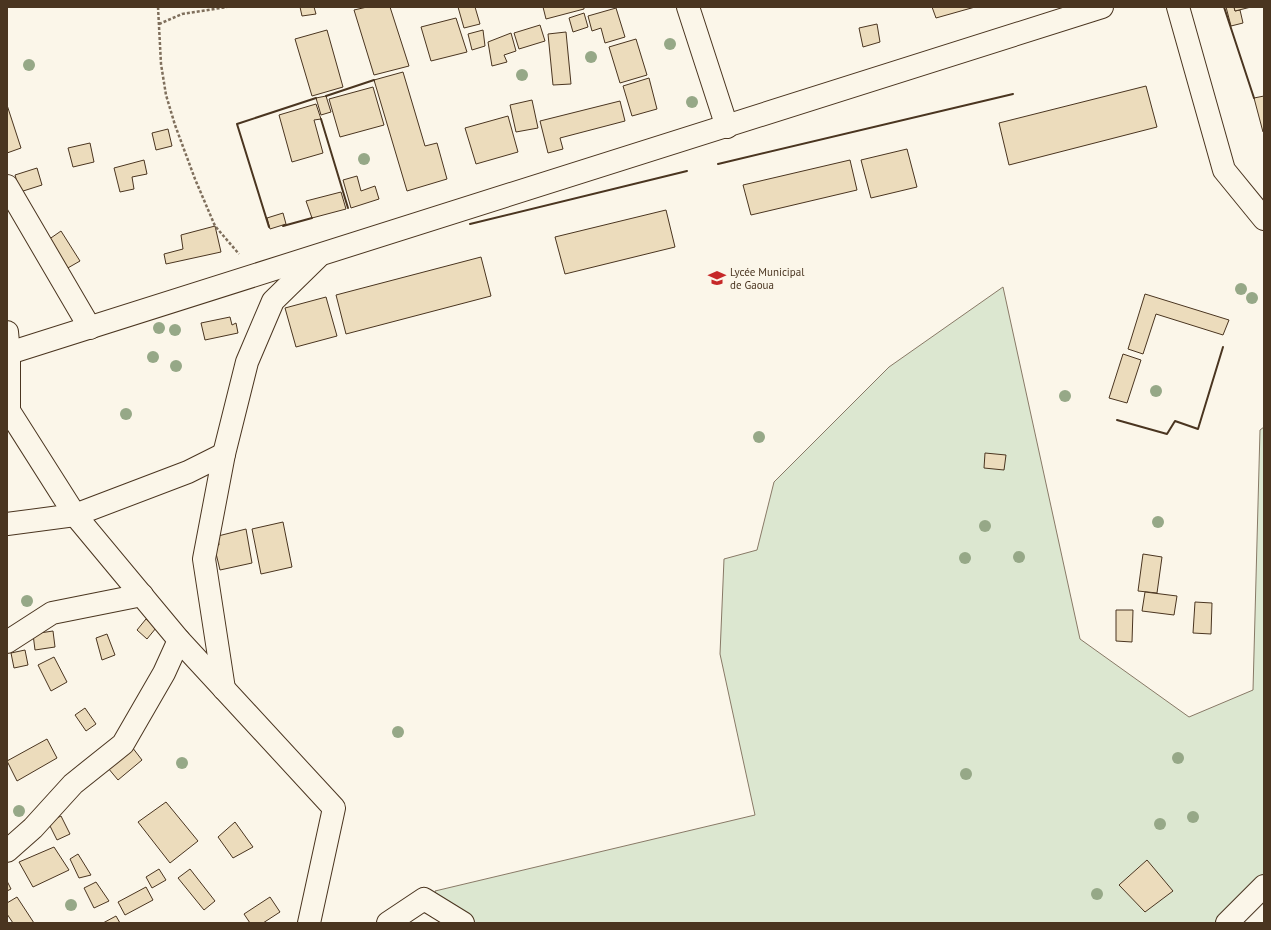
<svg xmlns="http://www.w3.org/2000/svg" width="1271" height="930" font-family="'PT Sans',sans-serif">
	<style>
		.green { fill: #dce7d0; stroke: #887966 }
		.building { fill: #ecdcbc; stroke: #4a3520 }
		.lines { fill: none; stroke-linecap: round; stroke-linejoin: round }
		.minor-casing { stroke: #4a3520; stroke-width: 24 }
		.path { stroke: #7f6f5c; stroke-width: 2.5; stroke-dasharray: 3 2; stroke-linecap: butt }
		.minor { stroke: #fbf6e9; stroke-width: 22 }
		.wall { stroke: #4a3520; stroke-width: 2 }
		.tree { fill: #96a887 }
		.labels { text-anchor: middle; stroke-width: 3; stroke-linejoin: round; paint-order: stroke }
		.poi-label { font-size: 11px; fill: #4a3520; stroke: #fbf6e9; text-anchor: start }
	</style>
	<rect width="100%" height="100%" fill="#fbf6e9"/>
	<path class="green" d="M1003 287 1080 639 1189 717 1253 690 1260 430 1264 427V886L1227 923H442L435 891 755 815 720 654 724 559 757 550 774 482 889 367Z"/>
	<g class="building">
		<path d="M300 7H314L316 14 302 16Z"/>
		<path d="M367 7H390L409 66 374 75 354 10Z"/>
		<path d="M458 7H475L480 24 464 28Z"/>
		<path d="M543 7H584V9L546 19Z"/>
		<path d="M932 7H975L936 18Z"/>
		<path d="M1226 7H1234L1235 11 1240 10 1243 23 1231 26Z"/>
		<path d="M1234 7H1251L1235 11Z"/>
		<path d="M616 8 625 37 605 43 601 28 592 31 588 16Z"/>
		<path d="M584 13 588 27 573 32 569 18Z"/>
		<path d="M456 18 467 52 431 61 421 27Z"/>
		<path d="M877 24 880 42 863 47 859 28Z"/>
		<path d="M540 25 545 41 519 49 514 33Z"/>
		<path d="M327 30 343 87 312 96 295 39Z"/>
		<path d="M483 30 485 46 472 50 468 34Z"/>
		<path d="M566 32 571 84 553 85 548 34Z"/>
		<path d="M511 33 516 51 504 55 507 62 492 66 488 42Z"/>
		<path d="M636 39 647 75 620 83 609 47Z"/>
		<path d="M403 72 425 146 437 143 447 179 407 191 374 80Z"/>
		<path d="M649 78 657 109 632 116 623 86Z"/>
		<path d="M1146 86 1157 127 1009 165 999 123Z"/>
		<path d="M373 87 384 125 340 137 329 99Z"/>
		<path d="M326 96 331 112 321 115 316 98Z"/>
		<path d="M1264 96V132H1263L1254 98Z"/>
		<path d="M532 100 538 128 516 132 510 105Z"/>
		<path d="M620 101 625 121 560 138 563 149 548 153 540 121Z"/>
		<path d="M316 104 321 119 314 120 323 153 292 162 279 115Z"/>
		<path d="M7 105 21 148 7 153Z"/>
		<path d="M508 116 518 152 476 164 465 128Z"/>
		<path d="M168 129 172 146 156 150 152 133Z"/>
		<path d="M90 143 94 162 73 167 68 148Z"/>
		<path d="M907 149 917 187 871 198 861 160Z"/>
		<path d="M144 160 147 174 132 177 134 189 120 192 114 168Z"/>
		<path d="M850 160 857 190 751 215 743 185Z"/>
		<path d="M37 168 42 185 20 192 15 175Z"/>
		<path d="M357 176 361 191 375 186 379 199 351 208 343 180Z"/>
		<path d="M341 192 346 209 312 218 306 201Z"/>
		<path d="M666 210 675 247 565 274 555 237Z"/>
		<path d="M283 213 286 224 270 229 267 218Z"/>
		<path d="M215 226 221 252 166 264 164 254 183 249 181 235Z"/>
		<path d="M61 231 80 261 66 269 48 240Z"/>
		<path d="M481 257 491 296 346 334 336 295Z"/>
		<path d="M1145 294 1229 320 1223 335 1156 314 1143 354 1128 349Z"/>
		<path d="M326 297 337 336 296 347 285 308Z"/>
		<path d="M230 317 232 325 236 323 238 333 205 340 201 323Z"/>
		<path d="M1123 354 1141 360 1127 403 1109 398Z"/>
		<path d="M985 453 1006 455 1004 470 984 468Z"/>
		<path d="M283 522 292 567 261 574 252 529Z"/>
		<path d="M246 529 252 563 220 570 214 545H219L218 536Z"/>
		<path d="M1143 554 1162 557 1157 593 1138 591Z"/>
		<path d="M1145 592 1177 596 1174 615 1142 611Z"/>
		<path d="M1195 602 1212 603 1211 634 1193 633Z"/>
		<path d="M1116 610H1133L1132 642 1116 641Z"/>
		<path d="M146 619 156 628 147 639 137 630Z"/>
		<path d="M53 631 55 647 35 650 33 634Z"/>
		<path d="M107 634 115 655 102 660 96 638Z"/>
		<path d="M25 650 28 665 14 668 11 653Z"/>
		<path d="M54 657 67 682 51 691 38 665Z"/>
		<path d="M85 708 96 724 86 731 75 715Z"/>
		<path d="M47 739 57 758 17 781 7 761Z"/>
		<path d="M132 747 142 760 118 780 108 768Z"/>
		<path d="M166 802 198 841 170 863 138 822Z"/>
		<path d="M61 816 70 834 57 840 48 822Z"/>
		<path d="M235 822 253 847 233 858 218 837Z"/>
		<path d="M54 847 69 870 33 887 19 862Z"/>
		<path d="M78 854 91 875 79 878 70 859Z"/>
		<path d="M1147 860 1173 891 1145 912 1119 885Z"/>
		<path d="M159 869 166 880 152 888 146 877Z"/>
		<path d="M190 869 215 901 204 910 178 878Z"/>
		<path d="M7 881 11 889 7 891Z"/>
		<path d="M96 882 109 901 94 908 84 888Z"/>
		<path d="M146 887 153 900 125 915 118 902Z"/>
		<path d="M17 897 34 923H13L7 914V903Z"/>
		<path d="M270 897 280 912 263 923H250L244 914Z"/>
		<path d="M116 916 120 923H103Z"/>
	</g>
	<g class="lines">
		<g class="minor-casing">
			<g id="minor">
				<path d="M688 7 727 127"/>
				<path d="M1178 7 1224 170 1264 219"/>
				<path d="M7 186 90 328"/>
				<path d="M7 332 9 353V411L75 515 179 640 334 808 309 923"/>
				<path d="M9 353 1102 7"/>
				<path d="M7 524 75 515 188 472 224 454"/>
				<path d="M7 642 52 613 142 595"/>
				<path d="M224 689 204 559 224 454 247 362 273 301 317 258"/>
				<path d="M7 851 33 828 73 784 123 744 164 673 179 640"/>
				<path d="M388 923 424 899 463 923"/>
				<path d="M1227 923 1264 886"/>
			</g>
		</g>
		<g class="path">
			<path d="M158 7 161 64 166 95 175 125 195 179 215 226 239 254"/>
			<path d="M159 24 182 14 227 7"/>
		</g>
		<use href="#minor" class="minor"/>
		<g class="wall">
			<path d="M1224 7 1254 98"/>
			<path d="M326 96 374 80"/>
			<path d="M321 119 348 208"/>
			<path d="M718 164 1013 94"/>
			<path d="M470 224 687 171"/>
			<path d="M283 226 312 218"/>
			<path d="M269 227 237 124 316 98"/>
			<path d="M1117 420 1167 434 1175 421 1198 429 1223 347"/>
		</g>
	</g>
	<g class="tree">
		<circle cx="670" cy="44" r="6"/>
		<circle cx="591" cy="57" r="6"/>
		<circle cx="29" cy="65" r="6"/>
		<circle cx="522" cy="75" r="6"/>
		<circle cx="692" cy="102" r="6"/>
		<circle cx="364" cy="159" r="6"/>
		<circle cx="1241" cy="289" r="6"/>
		<circle cx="1252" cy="298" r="6"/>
		<circle cx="159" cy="328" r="6"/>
		<circle cx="175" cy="330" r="6"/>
		<circle cx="153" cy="357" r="6"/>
		<circle cx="176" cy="366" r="6"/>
		<circle cx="1156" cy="391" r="6"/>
		<circle cx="1065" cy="396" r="6"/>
		<circle cx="126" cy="414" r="6"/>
		<circle cx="759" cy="437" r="6"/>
		<circle cx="1158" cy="522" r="6"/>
		<circle cx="985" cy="526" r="6"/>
		<circle cx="1019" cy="557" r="6"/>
		<circle cx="965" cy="558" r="6"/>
		<circle cx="27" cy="601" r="6"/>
		<circle cx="398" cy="732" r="6"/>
		<circle cx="1178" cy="758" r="6"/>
		<circle cx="182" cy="763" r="6"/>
		<circle cx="966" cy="774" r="6"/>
		<circle cx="19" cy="811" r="6"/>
		<circle cx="1193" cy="817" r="6"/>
		<circle cx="1160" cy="824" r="6"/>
		<circle cx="1097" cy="894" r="6"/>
		<circle cx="71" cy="905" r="6"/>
	</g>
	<defs>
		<g id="school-bare" transform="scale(1.38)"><path d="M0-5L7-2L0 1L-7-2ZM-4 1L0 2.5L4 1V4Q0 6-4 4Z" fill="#c62828" stroke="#fbf6e9" stroke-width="2.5" paint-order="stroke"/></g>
	</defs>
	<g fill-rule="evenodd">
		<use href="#school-bare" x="717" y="278"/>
	</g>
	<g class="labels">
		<g class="poi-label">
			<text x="730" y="276">Lycée Municipal<tspan x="730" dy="13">de Gaoua</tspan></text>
		</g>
	</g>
	<rect width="1271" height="930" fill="none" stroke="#4a3520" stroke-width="16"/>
</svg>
